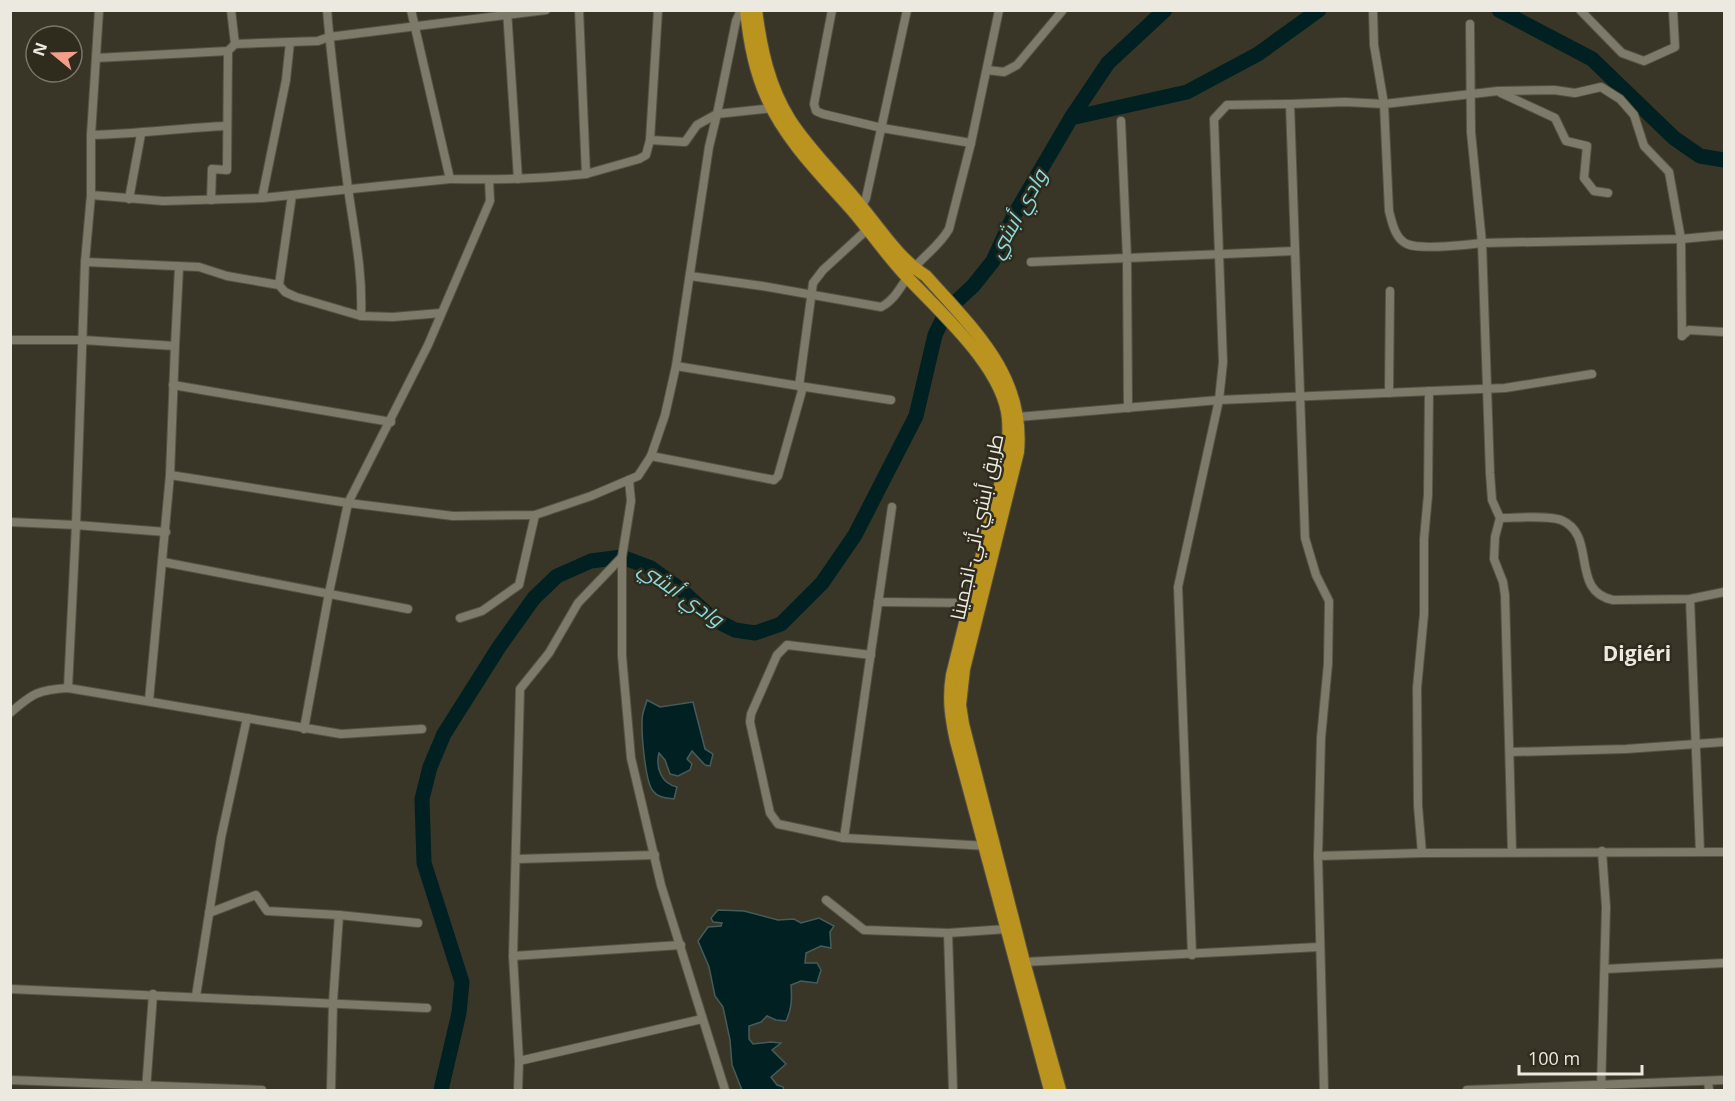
<svg xmlns="http://www.w3.org/2000/svg" width="1735" height="1101" font-family="'Open Sans',Cairo,sans-serif">
	<style>
		.water { fill: #002021; stroke: #465c5a; stroke-width: 1.5 }
		.lines { fill: none; stroke-linecap: round; stroke-linejoin: round }
		.river { stroke: #002021; stroke-width: 15 }
		.minor-casing { stroke: #555245; stroke-width: 10 }
		.highway-casing { stroke: #555245; stroke-width: 14 }
		.minor { stroke: #7e7a69; stroke-width: 8 }
		.highway { stroke: #ba941e; stroke-width: 12 }
		.labels { text-anchor: middle; stroke-width: 5; stroke-linejoin: round; paint-order: stroke }
		.street-label { font-size: 20px; fill: #ebe9e0; stroke: #2f2b1d }
		.water-label { font-size: 21px; font-style: italic; fill: #89dadc; stroke: #2f2b1d }
		.neighbourhood-label { font-size: 21px; font-weight: bold; fill: #ebe9e0; stroke: #2f2b1d }
	</style>
	<rect width="100%" height="100%" fill="#393627"/>
	<g class="water">
		<path d="M647 700 660 707 693 702 705 749 713 754 710 766 705 765 692 751 687 759 692 764 690 770 678 776 670 774 665 760 659 753C655 768 662 784 677 787L674 799C667 798 658 798 653 791 645 782 640 726 643 713 644 709 646 704 647 700Z"/>
		<path d="M718 910 744 911 778 920 794 919 801 923 819 918 834 926 830 932 831 948 821 946 806 953 805 963H817L821 970 817 983 801 981 791 985C792 999 792 1008 786 1021L776 1020 767 1016 761 1022 749 1026V1039L753 1044 771 1042 781 1043 772 1050 786 1064 771 1077 777 1085 783 1087 784 1090H742L732 1065 730 1040 723 1007 715 996 709 967 698 941 708 927 721 926 722 923 713 922 711 918Z"/>
	</g>
	<g class="lines">
		<g class="river">
			<path d="M1499 10 1592 59 1674 138 1700 156 1724 160"/>
			<path d="M1071 118 1187 92 1258 54 1319 10"/>
			<path d="M441 1090 459 1013 462 982 424 863 422 799 430 767 444 734 499 647 534 598 557 576 591 561 622 557 651 568 680 589 713 619 735 630 755 633 781 624 822 583 855 535 916 416 935 335 947 310 973 286 993 261 1013 217 1071 118 1108 63 1165 10"/>
		</g>
		<g class="minor-casing">
			<g id="minor">
				<path d="M99 10 91 135V195L163 201 262 198 450 179"/>
				<path d="M231 10 235 44"/>
				<path d="M327 10C332 70 340 129 348 188 354 231 363 272 361 316"/>
				<path d="M411 10 450 179C495 180 541 179 586 174L579 10"/>
				<path d="M507 10 518 179"/>
				<path d="M832 10 814 104 816 111 823 114 882 128 971 143 999 10"/>
				<path d="M1373 10 1374 45 1384 104 1389 211C1392 222 1395 239 1407 244 1420 250 1467 245 1482 243L1681 239 1724 235"/>
				<path d="M1580 10 1622 53 1644 61 1675 47 1673 10"/>
				<path d="M1470 24 1471 132 1482 243 1490 473 1492 500 1500 518 1495 537 1494 559 1503 582 1505 595 1512 852"/>
				<path d="M96 58 228 51 235 44 318 41 329 37 546 10"/>
				<path d="M987 70 1004 72 1017 65 1063 10"/>
				<path d="M1501 93 1555 118 1566 141 1587 146 1584 178 1594 191 1608 193"/>
				<path d="M91 135C136 134 181 128 226 126"/>
				<path d="M650 140 685 142 697 125 717 114 736 21 741 10"/>
				<path d="M586 174 639 159 646 155 650 140 658 10"/>
				<path d="M262 198 286 80 290 42"/>
				<path d="M129 199 141 134"/>
				<path d="M211 200 212 169 227 170 228 51"/>
				<path d="M860 210 866 198 907 10"/>
				<path d="M85 262 199 267 227 276 279 285 285 292 296 297 361 316 393 317 441 313"/>
				<path d="M1031 262 1127 258 1121 121"/>
				<path d="M690 276 762 286 881 307C897 299 903 281 914 268 926 254 940 245 949 229L971 143"/>
				<path d="M279 285 292 195"/>
				<path d="M1682 336 1689 330 1724 332"/>
				<path d="M10 340H83L175 346 179 268"/>
				<path d="M676 366 799 386 813 283 823 270 870 227"/>
				<path d="M173 385 391 422"/>
				<path d="M799 386 891 400"/>
				<path d="M1389 393 1390 291"/>
				<path d="M1128 408 1127 258 1295 251"/>
				<path d="M1018 417 1219 400 1505 388 1592 374"/>
				<path d="M651 456 774 480 778 476 803 387"/>
				<path d="M170 475 348 503 453 516 535 515 591 496 638 476 651 456 665 415 676 366 709 147 717 114 774 108"/>
				<path d="M629 480 631 501 622 557V656L631 758 661 885 725 1090"/>
				<path d="M892 507 844 838 988 846"/>
				<path d="M1500 518C1515 518 1548 515 1561 520 1598 535 1569 591 1613 600L1690 599 1724 592"/>
				<path d="M10 522 76 525 85 262 91 195"/>
				<path d="M163 562 408 609"/>
				<path d="M1690 599 1700 852"/>
				<path d="M878 602 974 603"/>
				<path d="M460 618 482 611 519 585 535 515"/>
				<path d="M68 688 76 525 166 532"/>
				<path d="M149 701 170 475 175 346"/>
				<path d="M10 713C33 693 38 690 68 688L341 734 422 729"/>
				<path d="M304 729 329 593 348 503 428 345 490 201 489 180"/>
				<path d="M1510 752 1626 749 1724 742"/>
				<path d="M844 838 778 824 770 813 750 722 751 714 777 655 787 645 871 655"/>
				<path d="M1422 853 1418 806 1417 688 1424 614V539L1428 495 1429 391"/>
				<path d="M1318 856 1321 738 1328 664 1329 601 1316 575 1305 538 1290 104 1345 102 1384 104 1498 91 1554 90 1575 93 1601 87 1620 99 1634 115 1644 146 1669 172 1681 239 1682 336"/>
				<path d="M517 859 655 855"/>
				<path d="M826 900 864 930 948 933 1007 929"/>
				<path d="M209 913 256 895 267 911 339 915 333 1002 331 1090"/>
				<path d="M339 915 418 923"/>
				<path d="M948 933 953 1090"/>
				<path d="M1192 955 1178 587 1219 400 1223 362 1214 119 1227 105 1290 104"/>
				<path d="M513 956 681 945"/>
				<path d="M1024 962 1319 947"/>
				<path d="M1605 969 1724 963"/>
				<path d="M10 989 427 1008"/>
				<path d="M196 996 221 838 247 718"/>
				<path d="M519 1061 702 1019"/>
				<path d="M10 1080 262 1090"/>
				<path d="M1708 1081 1709 1090"/>
				<path d="M146 1090 153 994"/>
				<path d="M518 1090 519 1061 513 956 520 689 549 653 578 603 622 557"/>
				<path d="M1324 1090 1318 856 1422 853 1724 852"/>
				<path d="M1467 1090 1724 1080"/>
				<path d="M1601 1090 1606 907 1602 851"/>
			</g>
		</g>
		<g class="highway-casing">
			<g id="highway">
				<path d="M746 10C749 41 754 70 767 98 786 141 822 176 852 210 871 232 887 256 907 277 940 312 1004 368 1008 419 1011 455 998 491 989 526 977 576 964 625 952 675 948 699 951 718 956 741L1050 1090"/>
				<path d="M756 10C761 49 769 87 790 120 810 151 838 177 861 206 881 230 899 259 926 276 973 329 1025 375 1018 452L964 669 960 705 963 724 1024 962 1060 1090"/>
			</g>
		</g>
		<use href="#minor" class="minor"/>
		<use href="#highway" class="highway"/>
	</g>
	<g class="labels">
		<g class="street-label">
			<text transform="translate(977 527) rotate(-78)" y="7">طريق أبشي-أتي-انجمينا</text>
		</g>
		<g class="water-label">
			<text transform="translate(1018 214) rotate(-61)" y="7">وادي أبشي</text>
			<text transform="translate(681 594) rotate(35)" y="7">وادي أبشي</text>
		</g>
		<g class="neighbourhood-label">
			<text x="1637" y="661">Digiéri</text>
		</g>
	</g>
	<rect width="1735" height="1101" fill="none" stroke="#ebe9e0" stroke-width="24"/>
	<g transform="translate(54 54) rotate(289)"><circle r="28" fill="#2f2b1d" stroke="#7a776b" stroke-width="1.5"/>
	<path d="M0-4.5L10 22L0 15L-10 22Z" fill="#f49d8b"/>
	<text y="-9" font-size="16" font-weight="bold" text-anchor="middle" fill="#ebe9e0">N</text>
	</g>
	<path d="M1519 1065v9h123v-9" fill="none" stroke="#ebe9e0" stroke-width="3"/>
	<text x="1528" y="1065" font-size="18" fill="#ebe9e0" stroke="#2f2b1d" stroke-width="4.5" paint-order="stroke">100 m</text>
</svg>
